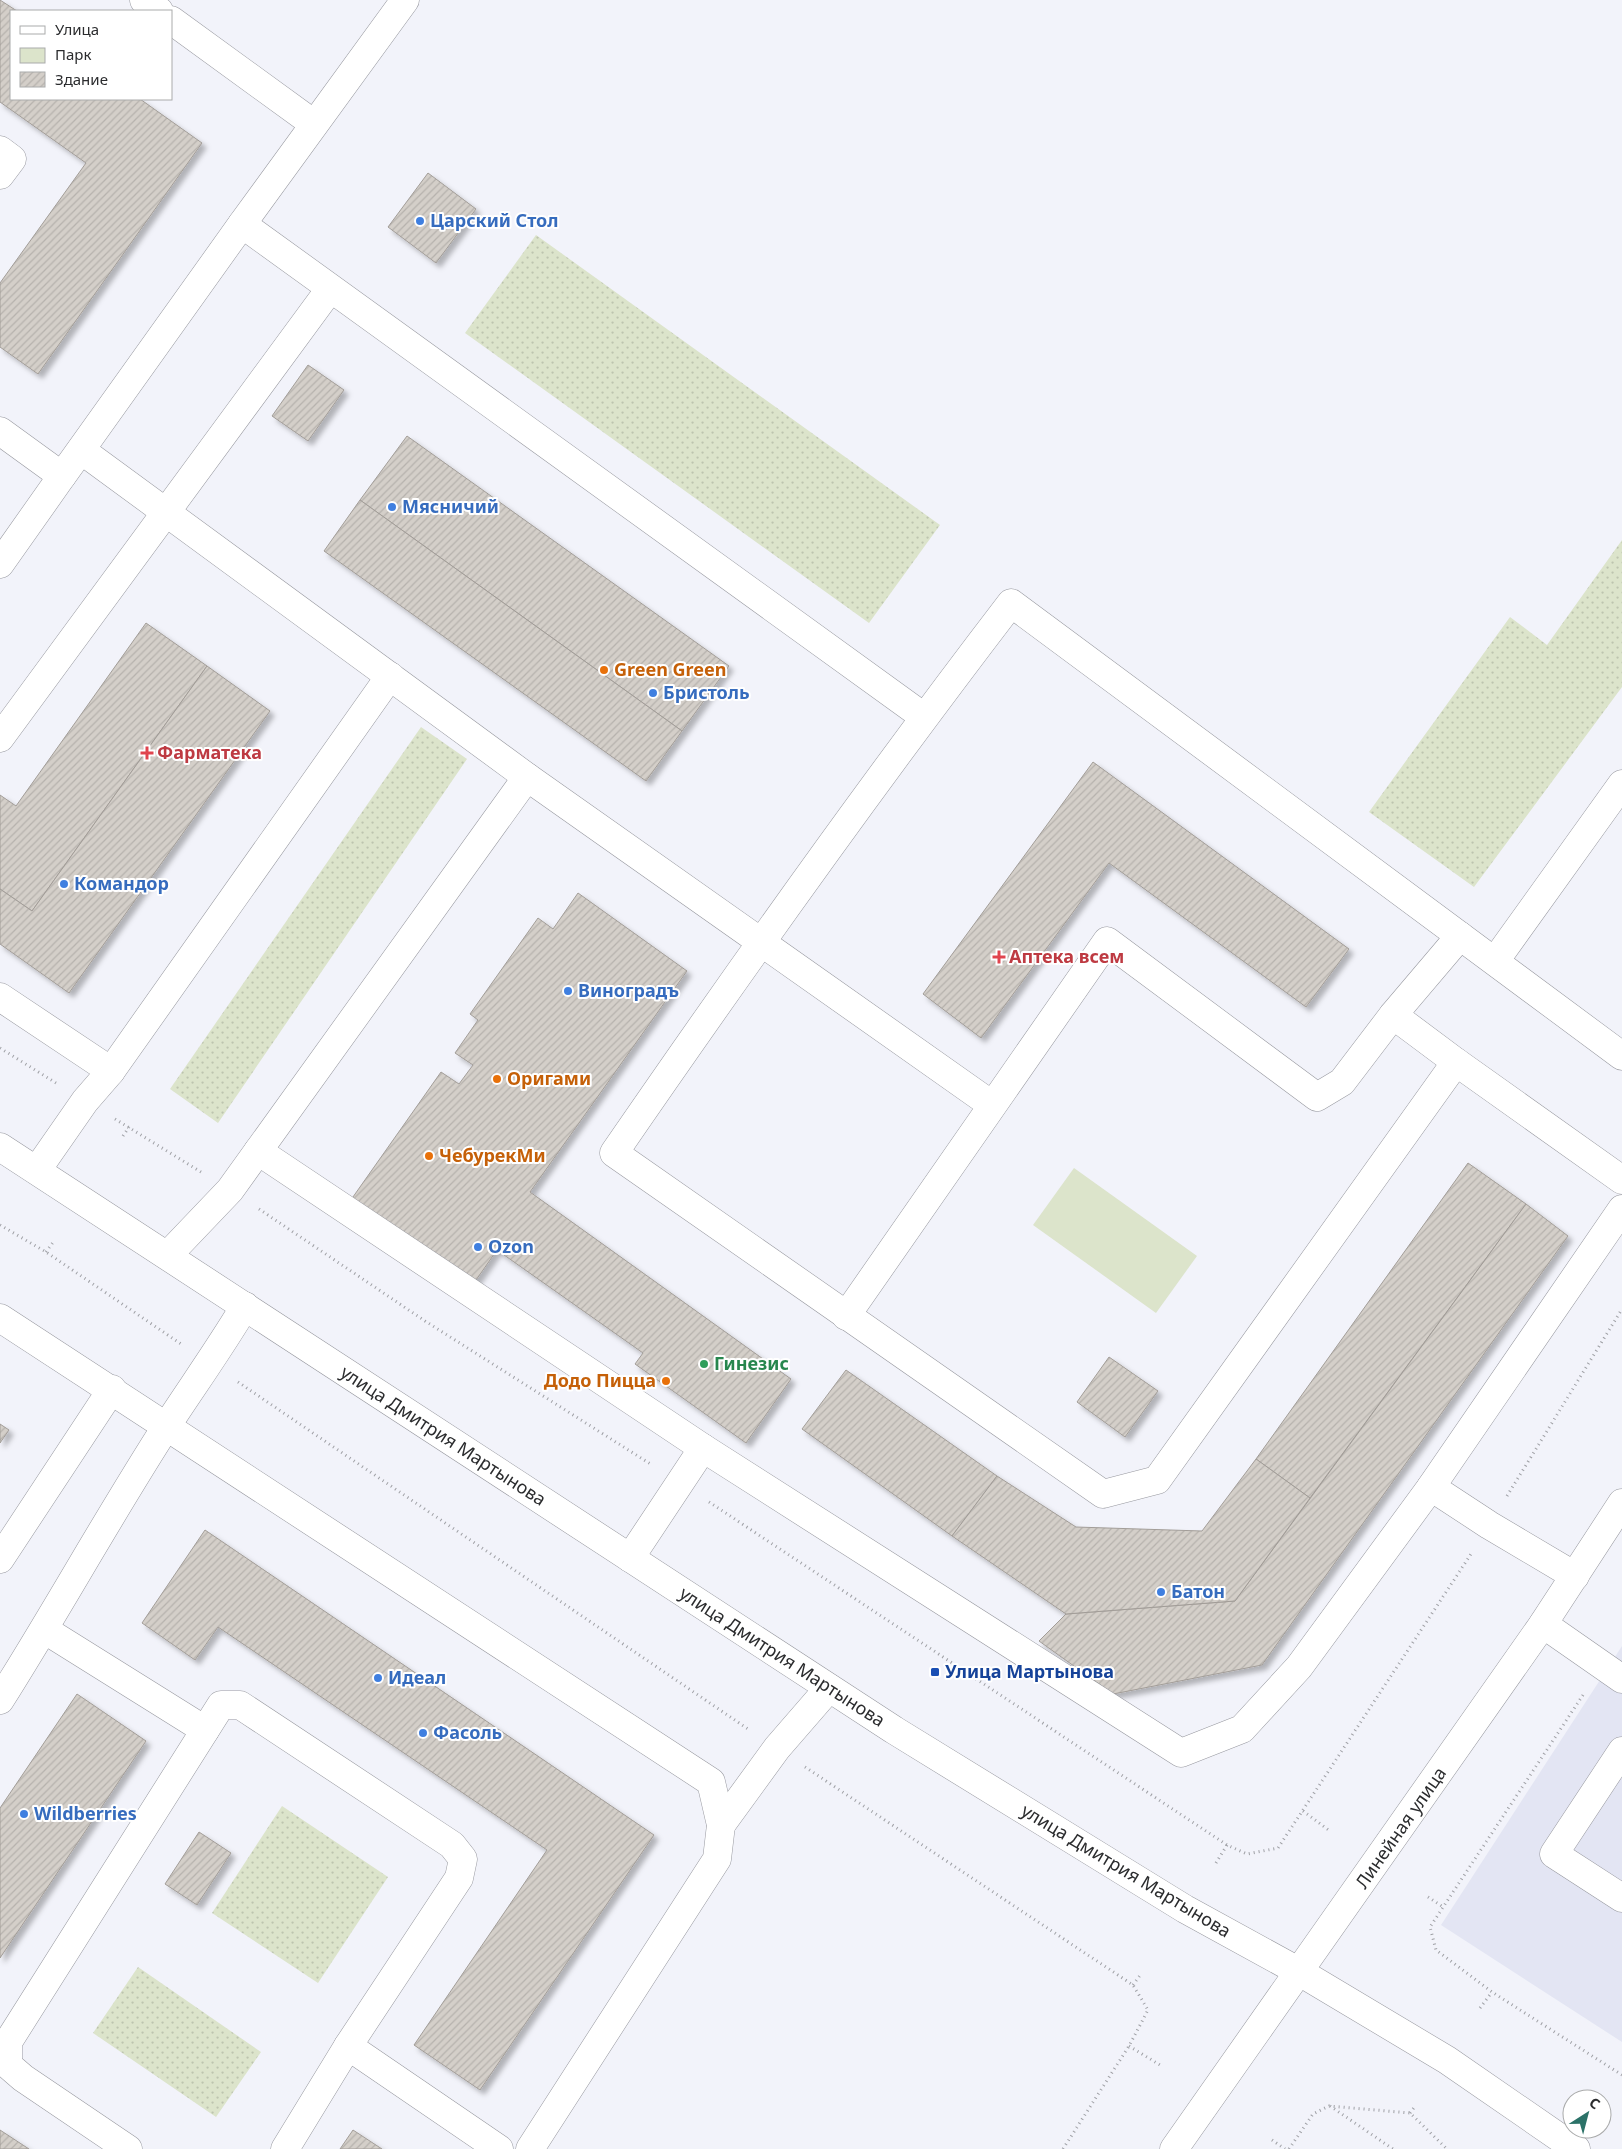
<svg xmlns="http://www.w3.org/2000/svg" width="1622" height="2149" font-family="'Noto Sans',sans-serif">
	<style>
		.built { fill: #e3e5f3 }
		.green { fill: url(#green-dots) }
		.pitch { fill: #dce4cb }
		.building { fill: url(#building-hatch); stroke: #a29d98; filter: url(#shadow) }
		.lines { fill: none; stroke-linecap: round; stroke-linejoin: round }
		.minor-casing { stroke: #97989f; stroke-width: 29 }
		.path { stroke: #9fa0a5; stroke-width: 3; stroke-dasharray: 1 4; stroke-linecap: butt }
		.minor { stroke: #fff; stroke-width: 28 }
		.shop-dot { fill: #3f7fe0; stroke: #fff; stroke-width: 2 }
		.food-dot { fill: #e8710a; stroke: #fff; stroke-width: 2 }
		.health-dot { fill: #e0444e; stroke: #fff; stroke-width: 2 }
		.leisure-dot { fill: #2e9e5b; stroke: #fff; stroke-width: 2 }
		.transit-dot { fill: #1a4fb4; stroke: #fff; stroke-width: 2 }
		.labels { text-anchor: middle; stroke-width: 4; stroke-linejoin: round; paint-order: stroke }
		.shop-label { font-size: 18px; font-weight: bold; fill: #366cbe; stroke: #fff; text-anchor: start }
		.food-label { font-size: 18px; font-weight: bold; fill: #c56008; stroke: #fff; text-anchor: start }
		.health-label { font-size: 18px; font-weight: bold; fill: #be3a42; stroke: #fff; text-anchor: start }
		.leisure-label { font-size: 18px; font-weight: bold; fill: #27864d; stroke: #fff; text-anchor: start }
		.street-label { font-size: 18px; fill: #2b2c2e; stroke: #fff }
		.transit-label { font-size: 18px; font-weight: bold; fill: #164399; stroke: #fff; text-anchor: start }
	</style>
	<defs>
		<pattern id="green-dots" width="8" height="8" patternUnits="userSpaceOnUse" patternTransform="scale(1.25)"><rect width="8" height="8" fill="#dce4cb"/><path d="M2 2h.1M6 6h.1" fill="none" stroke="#bdc4af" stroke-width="1.8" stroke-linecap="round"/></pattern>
		<pattern id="building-hatch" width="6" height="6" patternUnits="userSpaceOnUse" patternTransform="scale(1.25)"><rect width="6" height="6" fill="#d4cfc9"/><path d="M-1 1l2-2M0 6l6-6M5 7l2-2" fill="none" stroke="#b6b2ad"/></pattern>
		<filter id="shadow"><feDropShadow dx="4.5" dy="4.5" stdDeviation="2.5" flood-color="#0004"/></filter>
	</defs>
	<rect width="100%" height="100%" fill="#f2f3fa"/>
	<path class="built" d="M1622 1646V2042L1441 1925Z"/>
	<g class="green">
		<path d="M536 235 940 525 869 623 465 333Z"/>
		<path d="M1622 540V687L1474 887 1369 812 1510 617 1547 645Z"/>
		<path d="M421 727 467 759 218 1123 170 1089Z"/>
		<path d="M282 1806 388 1877 318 1983 212 1913Z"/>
		<path d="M138 1967 261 2052 216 2117 93 2033Z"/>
	</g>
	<path class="pitch" d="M1074 1168 1197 1256 1156 1313 1033 1225Z"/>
	<g class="building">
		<path d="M0 0 17 11H11V99H140L202 143 38 374 0 347V283L86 163 0 102Z"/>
		<path d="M428 173 476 209 436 263 388 227Z"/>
		<path d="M308 365 344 390 308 441 272 416Z"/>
		<path d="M407 436 729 666 682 731 360 500Z"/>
		<path d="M360 500 682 731 646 781 324 551Z"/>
		<path d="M146 623 207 666 32 911 0 889V795L16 806Z"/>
		<path d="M207 666 270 711 69 993 0 944V889L32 911Z"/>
		<path d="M1093 762 1349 949 1306 1007 1109 863 981 1038 923 994Z"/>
		<path d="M578 893 687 971 530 1192 791 1379 746 1443 635 1364 643 1353 497 1250 474 1283 348 1204 441 1072 459 1084 473 1065 455 1053 478 1020 470 1014 538 918 553 929Z"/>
		<path d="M1468 1163 1526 1204 1310 1498 1256 1459Z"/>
		<path d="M1526 1204 1568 1236 1262 1665 1113 1694 1039 1641 1066 1614 1235 1601Z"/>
		<path d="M1109 1357 1158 1391 1125 1437 1077 1402Z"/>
		<path d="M846 1370 997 1476 952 1536 802 1429Z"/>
		<path d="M0 1424 9 1430 0 1443Z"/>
		<path d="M1256 1459 1310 1498 1235 1601 1066 1614 952 1536 997 1476 1076 1527 1202 1531Z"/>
		<path d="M205 1530 654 1835 480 2090 414 2045 547 1850 218 1627 195 1660 142 1623Z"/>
		<path d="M77 1694 146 1741 0 1958V1808Z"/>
		<path d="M199 1832 231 1853 197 1905 165 1884Z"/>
		<path d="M0 2130 29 2149H0Z"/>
		<path d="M353 2130 382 2149H340Z"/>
	</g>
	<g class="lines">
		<g class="minor-casing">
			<g id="minor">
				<path d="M144 0 159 11"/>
				<path d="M171 20 314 124"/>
				<path d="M0 150 12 159 0 175"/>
				<path d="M242 224 924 717"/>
				<path d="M0 431 62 476 242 224 405 0"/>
				<path d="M81 450 527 777 992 1105"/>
				<path d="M0 564 62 476"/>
				<path d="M0 738 330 289"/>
				<path d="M1495 961 1622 784"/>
				<path d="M0 997 111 1071"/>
				<path d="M1393 1015 1456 1062 1622 1180"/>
				<path d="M1456 1062 1157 1480 1103 1494 614 1153C742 967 873 783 1011 603L1622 1056"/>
				<path d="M0 1147 894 1730 1185 1909 1298 1971 1447 2060 1576 2149"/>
				<path d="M258 1151 703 1448 1181 1753 1242 1729 1299 1667 1431 1487"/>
				<path d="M37 1170 85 1101 111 1071 390 676"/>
				<path d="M168 1255 230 1190 527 777"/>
				<path d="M846 1316 1107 941 1317 1097 1342 1082 1393 1015 1460 936"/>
				<path d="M0 1318 711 1782 721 1825 717 1859 530 2149"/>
				<path d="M630 1558 703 1448"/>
				<path d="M0 1559 112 1389"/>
				<path d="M1575 1576 1489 1525 1431 1487 1622 1209"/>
				<path d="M1543 1624 1622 1679"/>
				<path d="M45 1630 205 1730"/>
				<path d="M0 1700C57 1610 108 1517 166 1427 192 1387 220 1348 245 1306"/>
				<path d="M1622 1751 1554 1854 1622 1898"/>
				<path d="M721 1825 777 1748 829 1688"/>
				<path d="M348 2046 499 2149"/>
				<path d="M128 2149 23 2078 8 2065V2042L221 1705H240L452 1845 463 1859 459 1878 348 2046 285 2149"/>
				<path d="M1174 2149 1543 1624 1622 1503"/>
			</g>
		</g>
		<g class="path">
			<path d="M0 1048 56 1083"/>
			<path d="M115 1119 201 1172"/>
			<path d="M123 1136 129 1127"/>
			<path d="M259 1209 425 1321 652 1465"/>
			<path d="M0 1225 46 1252 181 1344"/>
			<path d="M46 1252 54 1241"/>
			<path d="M238 1382 748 1729"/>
			<path d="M1507 1496 1622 1309"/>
			<path d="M709 1502 1227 1845 1247 1854 1278 1848 1471 1554"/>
			<path d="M1583 1695 1430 1927 1436 1950 1492 1992 1622 2075"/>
			<path d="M805 1767 1133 1985 1148 2010 1129 2046 1063 2149"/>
			<path d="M1303 1811 1330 1831"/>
			<path d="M1216 1863 1227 1845"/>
			<path d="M1428 1897 1443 1907"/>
			<path d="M1133 1985 1141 1974"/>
			<path d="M1480 2008 1492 1992"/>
			<path d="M1129 2046 1160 2065"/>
			<path d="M1330 2106 1393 2149"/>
			<path d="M1410 2113 1416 2105"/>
			<path d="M1272 2140 1285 2149"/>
			<path d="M1289 2149 1313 2114 1329 2106 1410 2113 1447 2149"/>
		</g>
		<use href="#minor" class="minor"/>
	</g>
	<g class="shop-dot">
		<circle cx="420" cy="221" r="5"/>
		<circle cx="392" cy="507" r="5"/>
		<circle cx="653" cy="693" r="5"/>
		<circle cx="64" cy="884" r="5"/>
		<circle cx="568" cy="991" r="5"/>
		<circle cx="478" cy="1247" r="5"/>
		<circle cx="1161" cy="1592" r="5"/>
		<circle cx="378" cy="1678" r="5"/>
		<circle cx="423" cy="1733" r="5"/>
		<circle cx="24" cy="1814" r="5"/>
	</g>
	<g class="food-dot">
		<circle cx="604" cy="670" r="5"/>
		<circle cx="497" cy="1079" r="5"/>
		<circle cx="429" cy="1156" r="5"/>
		<circle cx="666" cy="1381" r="5"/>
	</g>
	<g class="health-dot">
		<path d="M144.5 745.5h5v5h5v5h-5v5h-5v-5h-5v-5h5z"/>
		<path d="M996.5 949.5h5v5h5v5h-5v5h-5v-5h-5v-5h5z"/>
	</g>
	<circle class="leisure-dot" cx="704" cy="1364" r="5"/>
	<rect class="transit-dot" x="930" y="1667" width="10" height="10" rx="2.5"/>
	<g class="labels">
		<g class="shop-label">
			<text x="430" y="227">Царский Стол</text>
			<text x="402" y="513">Мясничий</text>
			<text x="663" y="699">Бристоль</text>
			<text x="74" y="890">Командор</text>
			<text x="578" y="997">Виноградъ</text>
			<text x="488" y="1253">Ozon</text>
			<text x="1171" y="1598">Батон</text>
			<text x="388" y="1684">Идеал</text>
			<text x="433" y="1739">Фасоль</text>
			<text x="34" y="1820">Wildberries</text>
		</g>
		<g class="food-label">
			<text x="614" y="676">Green Green</text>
			<text x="507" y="1085">Оригами</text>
			<text x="439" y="1162">ЧебурекМи</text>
			<text x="656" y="1387" text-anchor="end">Додо Пицца</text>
		</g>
		<g class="health-label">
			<text x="157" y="759">Фарматека</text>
			<text x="1009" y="963">Аптека всем</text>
		</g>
		<g class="leisure-label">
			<text x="714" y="1370">Гинезис</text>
		</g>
		<g class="street-label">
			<text transform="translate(443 1436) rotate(33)" y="6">улица Дмитрия Мартынова</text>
			<text transform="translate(782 1657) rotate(33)" y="6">улица Дмитрия Мартынова</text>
			<text transform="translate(1401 1828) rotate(-55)" y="6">Линейная улица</text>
			<text transform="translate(1126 1871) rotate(31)" y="6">улица Дмитрия Мартынова</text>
		</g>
		<g class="transit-label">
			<text x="945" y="1678">Улица Мартынова</text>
		</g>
	</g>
	<rect x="10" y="10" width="162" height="90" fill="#ffffff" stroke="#aaabab"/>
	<rect x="20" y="26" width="25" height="8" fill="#ffffff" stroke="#aaabab"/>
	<text x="55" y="35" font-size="15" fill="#2b2c2e">Улица</text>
	<rect x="20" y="48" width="25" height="15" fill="#dce4cb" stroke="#aaabab"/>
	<text x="55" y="60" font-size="15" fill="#2b2c2e">Парк</text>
	<rect x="20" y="72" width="25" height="15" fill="url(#building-hatch)" stroke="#aaabab"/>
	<text x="55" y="85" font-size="15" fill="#2b2c2e">Здание</text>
	<g transform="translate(1587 2114) rotate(36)"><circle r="24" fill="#ffffff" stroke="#aaabab"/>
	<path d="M0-4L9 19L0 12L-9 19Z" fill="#2b7268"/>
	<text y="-8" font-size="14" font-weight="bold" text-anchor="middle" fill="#2b2c2e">С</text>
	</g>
</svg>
